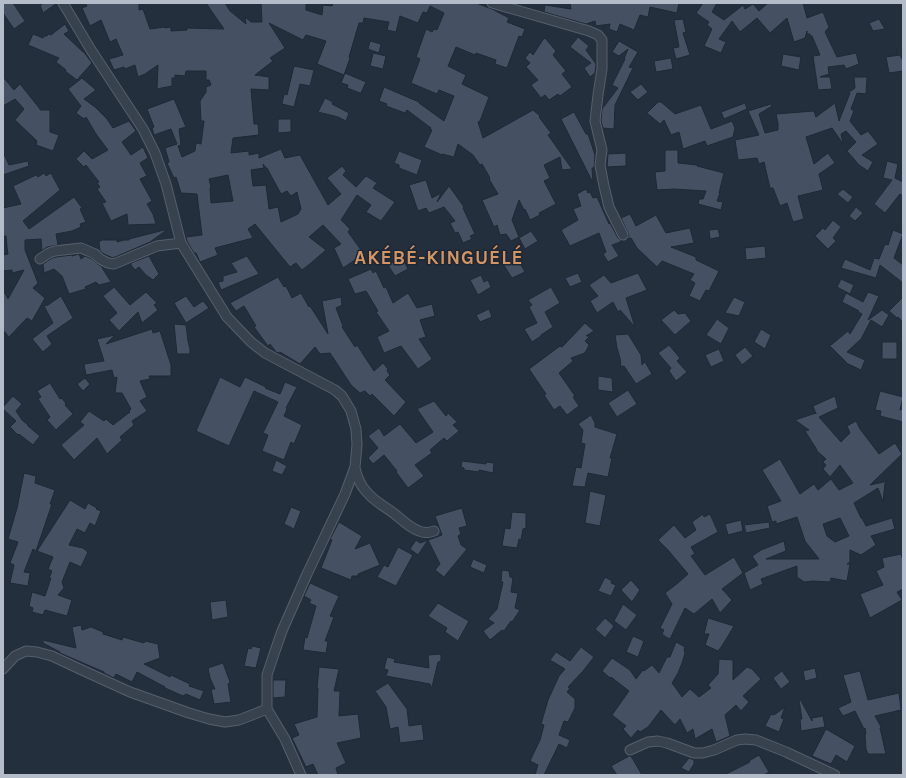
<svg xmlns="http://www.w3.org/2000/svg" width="906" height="778" font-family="Karla,sans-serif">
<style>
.building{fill:#455162;stroke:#1f2835;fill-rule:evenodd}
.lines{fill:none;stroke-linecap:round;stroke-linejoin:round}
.minor-casing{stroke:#565f6c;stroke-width:11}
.minor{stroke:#38414e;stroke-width:9}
.labels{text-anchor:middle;stroke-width:3;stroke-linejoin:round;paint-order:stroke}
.district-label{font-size:19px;font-weight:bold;letter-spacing:1px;fill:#d59563;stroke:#1d2633}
</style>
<rect width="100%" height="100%" fill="#242f3e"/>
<path class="building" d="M3,3h10l12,18 -11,8 -11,-16z
M44,3h13l-14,10 -3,-8z
M85,3h54v7l4,-1 7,20 15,-2v1l6,-1v4l16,-1v-2l37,1 -18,-26h19l5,8 16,13 -1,-7 6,5h11l-1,-19h45v7l16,5 1,-10 9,1 1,-3h143l16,6 17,9 -2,4 18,7 -3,8 -3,-1 -12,32 -12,-4 1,-4 -20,-7 -1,2 -19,-8 -8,19 18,9 -4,9 27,13 -9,24 -2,1 5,16 50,-28 7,6 -1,1 12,16 -3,2 24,34 -10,1 -2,-13 -16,8 6,13 -6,3 12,23 -17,9 1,2 -10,5 -5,-11 -1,1 -5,-10 -7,20 7,17 -8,4 -5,-7 -6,1 -3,-10 -3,2 -12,-27 16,-6 -9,-15 1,-1 -8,-14 -2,1 -7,-10 -15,-11 -4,13 -12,-3v1l-18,-8 8,-17 -2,-1 1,-1 -24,-18 -2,3 -19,-7 1,-2 -8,-3 5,-14 35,15v1l25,18 10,-25 -15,-6 -2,4 -26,-11 9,-24 -4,-2 10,-28 6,3 2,-3 3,1 7,-17 -14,-7 -3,7 -4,-1 -5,11 -18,-7 -4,16 -9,-2 2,-8 -25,-4 -1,5h-4l-10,34 1,1 -6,17 -27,-11 9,-23 -20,-6 -3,5 -34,-17 16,25 -15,10 3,3 -18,14 14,2v13l-18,-1 3,35h4l1,11 -26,3 -2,15 18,-2v4l10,-2v5l22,-9 4,9 15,-3 28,50 13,-11 -14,-16 15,-12 4,5 -3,4 13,12 10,-11 5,3 6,4 -4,5 22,14 -14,19 -15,-9 5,-7 -14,-10 -16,25 9,9 -2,3 16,22 -21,14 -9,-20 7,-4 -18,-19 -14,12 17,13 -15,13 -9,7 -6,-7 -6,4 -35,-43 -7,5 5,9 -38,10 3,7 -18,7 -4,-9h-2l-7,-12 -1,-4 16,-2 -5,-41 -16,-1 -5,-16 -2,1 -7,-15 2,-1 -4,-14 12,-4 -6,-15 -17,6 -2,-7 2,-1 -7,-18 27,-10 12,28 -7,2 2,16 -3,1 4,11 13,-6 1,-8 5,1 3,-23h-3l-1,-20 6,-9v-5l5,-2 -2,-5h-3v-9h-20l-1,5 -10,-1v3h-3v8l-15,3 1,-24 -13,9 -7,3 -3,-12 -10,4 -1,-2 -10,3 -5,-11 14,-4 -7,-16 -6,3 -9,-22 -11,6 -8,-18 5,-2zM263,164l3,4h1l14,26 6,-3 4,5 6,-4 4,17 -3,5 -17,8 -3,-15 -9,2 -3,-24 -13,1 -2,-16 13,-2zM228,175l5,26 -22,2 -1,-15 1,-1 -2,-8z
M570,3h109l-2,10 -27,-6 -2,10 -8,-2 -6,15 -14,-6 -3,8 -8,-3 1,-5 -14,2 -1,-5 -9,3 -42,-12 1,-7 26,4z
M703,3h14l-5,9 12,8 19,-15 2,4 8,-5 6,7 9,-8h35l4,15 16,-6 6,15 -4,5 12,25 19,-4 3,11 -13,5 -2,-4 -16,2 1,7 -9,3h10l2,12 -14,1 -5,-34 7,-1 -8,-19h-2v-2h-3v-3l-2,7 -11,4 -7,-24 -17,15 -13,-15 -17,14 -8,-11 -13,18 7,3 -5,11 -17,-7 8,-17 -5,-4 2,-3 -13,-9z
M683,19l3,13 -3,1 7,22 -14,4 -3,-11 6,-1 -5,-27z
M879,19l6,10 -12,2 -4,-8z
M65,24l4,7 -5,3 19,18v-1l9,12 -15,17 -12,-9 1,-1 -10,-8 3,-4 -31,-13 5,-11 10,4 1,-2h3l1,-2 3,1z
M578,37l11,9 -3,4 10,14 -1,9 -5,4 -6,-9 7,-5 -21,-16z
M545,38l11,13 -3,4 13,16 -4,3 10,13 -12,9 -2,-2 -9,6 -4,-5 -4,3 -10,-13 7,-5 -12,-13 4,-4 -5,-5 5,-6 3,3 9,-14z
M370,41l11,3 -2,9 -11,-4z
M619,41l19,11 -9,15 4,1 -18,37 -1,24 -11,-1 -2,-7 1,-12 16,-21 -6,-3 13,-26h-1l4,-10 -9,7 -7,-4z
M373,53l13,3 -3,13 -13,-3z
M783,54l18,3 -2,13 -18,-4z
M900,55l3,6v10l-14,2 -3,-16z
M671,58l2,11 -17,3 -2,-11z
M294,66l20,4 -4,16 -10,-2 -6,23 -12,-3 2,-10 3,1z
M345,73l21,9 -5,11h-1l-13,-5 1,-3 -7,-2z
M3,77l11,13 6,-6 20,25v1h10v22l9,3 -6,16 -17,-6 1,-4 -22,-21 9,-11 -9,-10 -12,7z
M854,77h13l-1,17 -9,-1 -6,16 3,2 -4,10 11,14 7,-4 10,13 -16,11 11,7 -5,9 -9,-6 -12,-14 9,-9 -10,-11 -5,3 2,10 -11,-16 -26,9 8,27 14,-11 7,10 -16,11 4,16 -25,6 6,23 -11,3 -6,-19 -7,3 -7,-18h-3l-6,-26 -5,2 -2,-6 -19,2 -3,-20 24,-5 -11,-24 23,-7 1,2 -13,8 6,19 13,-3v-7l-2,-9 38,-3 2,6 19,-14 4,18 11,-28h-2l7,-5z
M82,78l14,12 -12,9 11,8 12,12 6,9 16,-7 7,10 -14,11 9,13 12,-8 5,11 -8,5 7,13 -7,3 12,22 -5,3 6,10 3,10 -28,1 -1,-11 -16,7 -9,-18 4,-1 -9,-13 3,-2 -3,-4 2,-1 -13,-17 -2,2 -8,-8 8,-8 8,8 16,-9 -12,-16 -10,-17 -2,2 -8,-6 5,-7 -13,-17z
M641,84l7,8 -10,8 -8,-8z
M325,98l8,4 -1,2 17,9 -3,8 -8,-4 -20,-5z
M658,102h3l14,12 26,-9 10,24 21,-8 3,7 -2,9 -26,9 -2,-5 -22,8 -4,-17 -8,3 -7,-15 -4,4 -13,-11z
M745,103l2,6 -23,10 -3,-7z
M574,112l12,22h2l7,21 -1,13h-2l1,15 -32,-64z
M278,119h13v13l-13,1z
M665,150h13v13l19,2v1l27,7 -5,20h1l-3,8 6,1 -2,8 -23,-6 1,-5h4l3,-8 -32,-2 -17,1 -2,-18 10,-1z
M399,151l23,9 -5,15 -18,-7v-3l-5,-2z
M3,152l6,13 19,-4 1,5 -26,9z
M626,153v13l-19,1 1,-13z
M887,161l11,3 -3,14 8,4v14l-3,-2 -15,19 -11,-9 18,-24 -9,-2z
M44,173l2,3 5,-3 9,17 -37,31 6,8 45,-32 8,11 -2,1 6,13 -6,2 1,3 -9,4 -16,3 2,11 -11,2 -5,4 -1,-12 -16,1v10l13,33 -5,5 12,10 -13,23 -5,-3 -18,19 -6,-7v-40l5,9 16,-29 -12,3v-3l-9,1v-16l5,-1 -1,-7 -1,-11h-3v-28l18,-4 -8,-18 23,-11 2,2z
M426,180l6,18 9,-5 -4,9 12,-16 15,21 -1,1 12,26 -5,2 2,3 -9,4 -5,-11 -3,1 -5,-10 5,-2 -11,-14 -15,6 -3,-5 -8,3 -9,-26z
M586,189l2,4 2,-1 3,6 4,-1 12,27 1,-1 8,15 2,2 3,1 -11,4 7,11 -11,6 -5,-8 3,-2 -7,-19 -29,13 -9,-16 17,-10 -5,-11 8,-3 -4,-12z
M843,189l10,8 -5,6 -11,-9z
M856,207l7,6 -8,8 -6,-5z
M630,214l6,12 20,-11 10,18 24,-5 4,15 -23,4 25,10v3l23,11 -10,20 -3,-1 -6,11 -11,-5 6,-13 -5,-3 4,-6 -32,-13 -5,6 -20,-19 -6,-10 -4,1 2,-3 -1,-3 -7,-15z
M833,220l8,7 -8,11 3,3 -8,8 -13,-13 8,-8 2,2z
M168,229l-18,13 -37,16 -9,-4 -4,-3 -1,-9 3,-2h15v2l7,-2h5v-1z
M718,229l2,8 -10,2 -1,-9z
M893,230l10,4 -9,24 9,7v18l-23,-18 -4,13 -35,-10 4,-9 25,11 4,-12 5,1 6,-15 3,1z
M531,231l7,10 -13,8 -6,-11z
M765,246l1,12 -20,2 -1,-12z
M79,254l2,5 4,-3 7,3 4,4 5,3 10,16 -12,3 -3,-3 -11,5 1,2 -17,5 -7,-18 -8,-7 -10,4 -1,-9 9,-6 4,-1 16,-2v1z
M149,256l10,18 -6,6 -7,-5 -7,-8 -4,3 -4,-5v-2z
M247,256l12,18 -38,16 -3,-8 5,-1v-5l14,-4 -6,-9z
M402,257l6,12 -13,7 -7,-11z
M517,257l8,15 -13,6 -9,-14z
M371,269l2,4 3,-2 8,17 2,-1 7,16 15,-10 9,15 15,-4 3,12 -15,4 6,17 -7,2 13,20 -14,10 -17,-23 -17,7 -7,-16 12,-6 -13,-19 2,-1 -12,-20 -11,3 -7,-15z
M578,273l4,9 -12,5 -5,-9z
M638,273l9,17 -21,8 9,29 -15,-17 -2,2 -5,-10 -16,11 -7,-12 8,-5 -9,-11 15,-10 7,8z
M481,275l3,7 4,-2 3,7 -13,8 -8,-15z
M278,277l6,10 2,-1 6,12 9,-5 8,14 1,-1 18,28 -6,-33 19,-4 1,8 -6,3 7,18 -1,1 13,20 2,-2 17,26 9,-8 5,6 -1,2 3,4 -5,5 21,22 -12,14 -22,-22 -2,2 -5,-5 -5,2 -9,-8 -21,-32 -10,1 -5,-7 -15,17 -20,-12 -2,1 -2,-1 -6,-8 -2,2 -14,-19 2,-1 -12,-20 -8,5 -6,-8z
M841,279l13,6 -4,9 -13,-7z
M114,287l16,18 16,-13 11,11 -3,2 4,5 -16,13 -4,-11 -19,19 -10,-11 8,-7 -14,-17z
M551,287l9,16 -15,9 8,15 -12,8v1l-9,6 -8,-13 13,-6 -8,-16 3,-2 -4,-5z
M868,292l11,4 -11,24 14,-10 7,5 -7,12 -11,-7 -10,19 -14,13 18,8 -4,10 -15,-7v-1l-17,-17v-1l2,1 17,-14 2,3 12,-20 -4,-2 1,-1 -17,-9 4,-9 17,9z
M61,296l12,22 -26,18 5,8 -9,8 -11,-13 21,-16 -9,-17 4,-1z
M186,296l8,11 9,-6 6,7 -6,4 -17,11 -12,-20z
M734,297l11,5 -6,14 -14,-3z
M903,297v25l-5,-5 -1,1 -8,-7z
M489,309l3,8 -12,5 -4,-7z
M674,310l4,4 7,-1 6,8 -16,14 -14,-15z
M717,319l12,9 -8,16 -15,-9z
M585,323l9,8 -8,5h4l-5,5 4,4 -4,8 -14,5 2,3 -14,12 16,23 -2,1 6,9 -12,9 -7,-9 -6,4 -10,-15 2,-1 -17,-25 31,-23 2,1z
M174,324l12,1 2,16 2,8v5h-13z
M152,329l1,4 7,-2 11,34v11h-22l1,3 -10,2 7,16 -7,4 7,10 -15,10 2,4 -14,12 2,3 -15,14 -10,-16 -23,22 -13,-15 23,-20 -4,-3 9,-11 15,10 2,-2 7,6 17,-13 -1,-1 2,-2 -9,-16h-7l2,-16 -3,1 -2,-8 -26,5 -2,-11 20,-3 -7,-22 18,-4 -9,9z
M761,329l10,6 -6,14 -11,-7z
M628,334l13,21 1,10 3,-3 7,12 -16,10 -12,-18 -3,1 -1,-9 -3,-10 -2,-13z
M882,342h15v17h-15z
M669,345l11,13 -3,3 10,11 -11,9 -7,-10 2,-3 -13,-15z
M745,347l8,9 -11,9 -7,-10z
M719,349l5,12 -13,6 -6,-12z
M598,376l14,2 1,14 -15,-2z
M220,377l20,10 5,-10 21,10 -1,1 15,6 5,-12 12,5 -11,21 1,1 -3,7 18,9 -8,19 -3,-2 -7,18 -22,-9 6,-16 -5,-2 15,-31 -24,-11 -25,55 -33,-15z
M85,378l5,6 -7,7 -6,-7z
M50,383l10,16 2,-1 4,6 -1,1 8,9 -17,16 -9,-10 3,-3 -12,-18 3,-2 -4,-6z
M628,390l9,14 -20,13 -9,-14z
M880,391l23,6 -3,13 3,-1v13l-23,-6 1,-5 -6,-1z
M13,396l9,8 -6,7 6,9 6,5v1l12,10 -7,9 -14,-11 -1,1 -8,-8 6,-6 -13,-12v-2z
M835,396l3,12 -19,9 22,25 9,-9 -3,-7 9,-5 4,8 19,25 16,-11 7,11 -32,31 18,-4v1l-3,1 -2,19 -5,-14 -24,15 7,15h1l4,8 26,-8 3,11 -24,7 5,9 -15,10 -11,-5v12l-3,2h3l-3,17 -16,-3 -1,4 -17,-1 -9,1 -7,-5v-11l-36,13 2,5 -13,6 -6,-17 14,-8 -6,-9 9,-6 23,-9 2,10 -20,8h53l-14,-18 -8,-24 -21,7v-3l-4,1 -5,-16 14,-5 -19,-31 18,-11 20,35 14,-10 4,6 13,-11 8,11 14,-7 -13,-18 -10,12 -7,-8 3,-4 -3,-3 3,-3 -10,-9h1l-12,-19 4,-1 -14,-10 21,-7v1l-3,-8zM840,518l9,18 -14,6 -8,-6 -4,-12z
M434,401l12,15 2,-3 9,9 -4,3 6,6 -12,10 -3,-3 -14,12 2,3 -17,12 9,11 -16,12 -12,-16 1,-1 -13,-16 -11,9 -5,-6 10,-10 -10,-12 11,-8 5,8 16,-12 16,19 17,-11 -16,-23z
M591,415l4,8v4l22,7 -7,24h2l-4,19 -20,-4 -3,14 -13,-1 4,-19 5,1 4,-24 -4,-1 2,-13 -5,-6z
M276,460l11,6 -5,9 -10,-4z
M462,461l24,3v-2l8,1 -1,10 -14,-3v2l-15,-2v-2l-3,-1z
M24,473l12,3 -1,7 20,7 -5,14h2l-16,47 -3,-2 -9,23 6,1 -2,13 -18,-3 4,-18 -4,-2 8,-21 -10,-3 9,-31z
M590,491l16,4 -6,31 -15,-3z
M70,500l15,9 3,-6 9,5 -1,1 5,2 -6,15 -5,-3 -5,10 -8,-4 -8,16 14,3 5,4 -7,15 -11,-5 -8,20 2,6 -6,7 14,5 -5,16 -22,-6 -2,5 -11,-3 1,-4 -4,-2 3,-14 13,4 6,-18h-2l3,-7 -4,-2 5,-12 -16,-6z
M291,507l10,4 -7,18 -10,-5z
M462,508l5,18 -8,2 2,6 -3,2 3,9 6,4 -23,28 -9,-7 5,-6 -12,-24 -10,15 -8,-6 6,-9 4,3 22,-8 -7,-19z
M512,512l14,1v15l-3,1 -2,11 -2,-1 -2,9 -15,-2 3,-18 5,1z
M703,514l1,3 6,-3 8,18 -27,15 4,7 -4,2 14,19 29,-18 9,16 -21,16 10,11 -12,13 -8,-14 -18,15 -9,-6 -15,31 -4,-2 -4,-3 2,-4 -4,-2 12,-24 -7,-11 13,-10 10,-9 -20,-24 -10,-10 16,-15 11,13 11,-8 -4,-8z
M741,520l2,11 -15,4 -3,-11z
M339,522l23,14 -7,13 15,-6 10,22 -22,9v2h-6l-1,4 -30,-12 11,-28 -2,-1z
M769,522l1,6 -24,5 -2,-8z
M398,547l15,8 -17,31 -19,-9 7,-12 4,2z
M901,554l2,6v29l-6,3 5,8 -32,18 -10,-24 23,-9 -7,-14 8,-4 -2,-9z
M473,559l14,6 -3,8 -14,-6z
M502,570l7,1 1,6 3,1 -2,14 7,1 -3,15 5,2 -8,12 -1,-1 -7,10 -2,-1 -12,10 -7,-9 11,-8 -6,-4 9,-10 6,-27h-2z
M605,577l7,4 -1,2 5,2 -5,11 -13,-5z
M631,580l9,10 -8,12 -11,-12z
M310,583l29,13 -9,20 4,1 -9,24h3l-2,12 -23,-3 2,-13 2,1 9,-32 -7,-3 2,-3 -7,-4z
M226,600l2,17 -16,3 -2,-18z
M438,603l17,10 14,8 -11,20 -13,-9 2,-4 -19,-12z
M623,604l14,11 -11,15 -12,-9z
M605,618l9,8 -9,12 -10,-9z
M708,618l26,8 -12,20 -4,5 -13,-6 4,-11h-5z
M81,625l1,5 9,-3 12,5v2l19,6 1,-3 21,6 1,-2 13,3 2,14 -16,6 26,13 1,-2 19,9 -1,2 15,5 -4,9 -14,-6 -3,2 -18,-8v-1l-28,-15 -5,10 -16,-8 -2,4 -10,-5v-1l-44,-19v-1l-17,-9v-3l33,8 -4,-21z
M633,636l11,5 -6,16 -12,-5z
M676,642l9,5 -1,3 1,3 -3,10 -4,10 -6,10 10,14 8,-8 9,8 12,-9 -3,-3 10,-11 1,-15 14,1v20l14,-13 5,2 9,10 -18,17 6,6 -8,9 -5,-6 -11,10 5,21 -14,6 -4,-13 -17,10 -2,-10 -6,4 -7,-14 -5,6 -14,-15 -13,17 -8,5 -2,-2 -7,8 -8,-9 3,-3 -14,-11 17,-24 -18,-14 -1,1 -8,-7 10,-13 18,12 6,9 7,-9 1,1 8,-6 7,8 8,-16h3z
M252,646l9,2 -5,20 -12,-2 4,-18 3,1z
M581,647l13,10 -11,14 -15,16 2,1 -3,4 8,7v9l-7,14 -4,-1 -5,14 11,5 -3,8 -8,-4 -15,31h-9l3,-10 -8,-4 10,-21 4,-15 -3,-1 7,-24 11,-24 6,-7 -15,-9 6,-8 14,9z
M441,654v7l-3,1 -6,25h-1l-1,-3 -44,-8 2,-6 -4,-1 3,-12 8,2 -1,3 35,6 -1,-13z
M223,663l7,19 -2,2 3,18 -17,2 -3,-15h4l-5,-11 -2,-10z
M319,667l20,2 -5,22h6l-1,25 19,-2 3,24 -24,5 9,20 -10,5 2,7h-20l-5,-11 -7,3 -14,-29 7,-3 -5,-11 23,-7 1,-29h-1z
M815,668l2,10 -12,3 -2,-10z
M782,671l8,11 -9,7 -8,-11z
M860,671l8,29 31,-7 2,17 -26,6 6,11 -1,1 6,26h-18l-2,-5 -1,-15h1l-1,-6 -1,1 -9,-18 -12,5 -5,-8 13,-6 -8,-27z
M273,680h13l-1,17 -12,1z
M388,683l19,26 2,17 13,-2 2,16 -24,3 -2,-16 -8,2 -4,-22 -11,-16z
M800,699l12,22v-3l11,-2 2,11 -24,4 -1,-12h2l-3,-19z
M785,707l-4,11 3,1 -5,13 -14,-6 6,-12 3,1z
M826,729l29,17 -8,16 -11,-7 -5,9 -19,-8z
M759,755l10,17 -5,3h-40l26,-13 -1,-1z
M629,756h2l11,19h-25l-6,-9z
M689,758l5,2v4l-5,8 -8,-4z"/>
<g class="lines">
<g class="minor-casing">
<path id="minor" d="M63,3l28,47 52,79 12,24 11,31 15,59 46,74 24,25 14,11 70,37 7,6 9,15 5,18 1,16 -2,22 -10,27 -38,80 -25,57 -8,23 -7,21v34l18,30 16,36
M492,3l97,28 9,4 4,5v29l-4,26 -3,26 7,29 -2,15 4,21 5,21 14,28
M40,259l9,-6 6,-2 26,-3 14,6 5,5 8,4 6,1 43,-18 24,-3
M355,468c2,9 4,15 10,22 9,12 20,16 31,25 7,6 14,13 23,16 5,2 10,2 15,0
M3,669l12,-13 11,-5 11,1 15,4 32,15 46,21 59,21 20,6 16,3 14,-2 28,-11
M630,750l18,-8 10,-1 9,2 27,10h9l11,-3 23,-10 8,-1 11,1 30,12 49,23"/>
</g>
<use href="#minor" class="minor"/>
</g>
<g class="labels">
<g class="district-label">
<text x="439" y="264">AKÉBÉ-KINGUÉLÉ</text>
</g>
</g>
<rect width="906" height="778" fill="none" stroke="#b4bcc9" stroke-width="8"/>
</svg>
